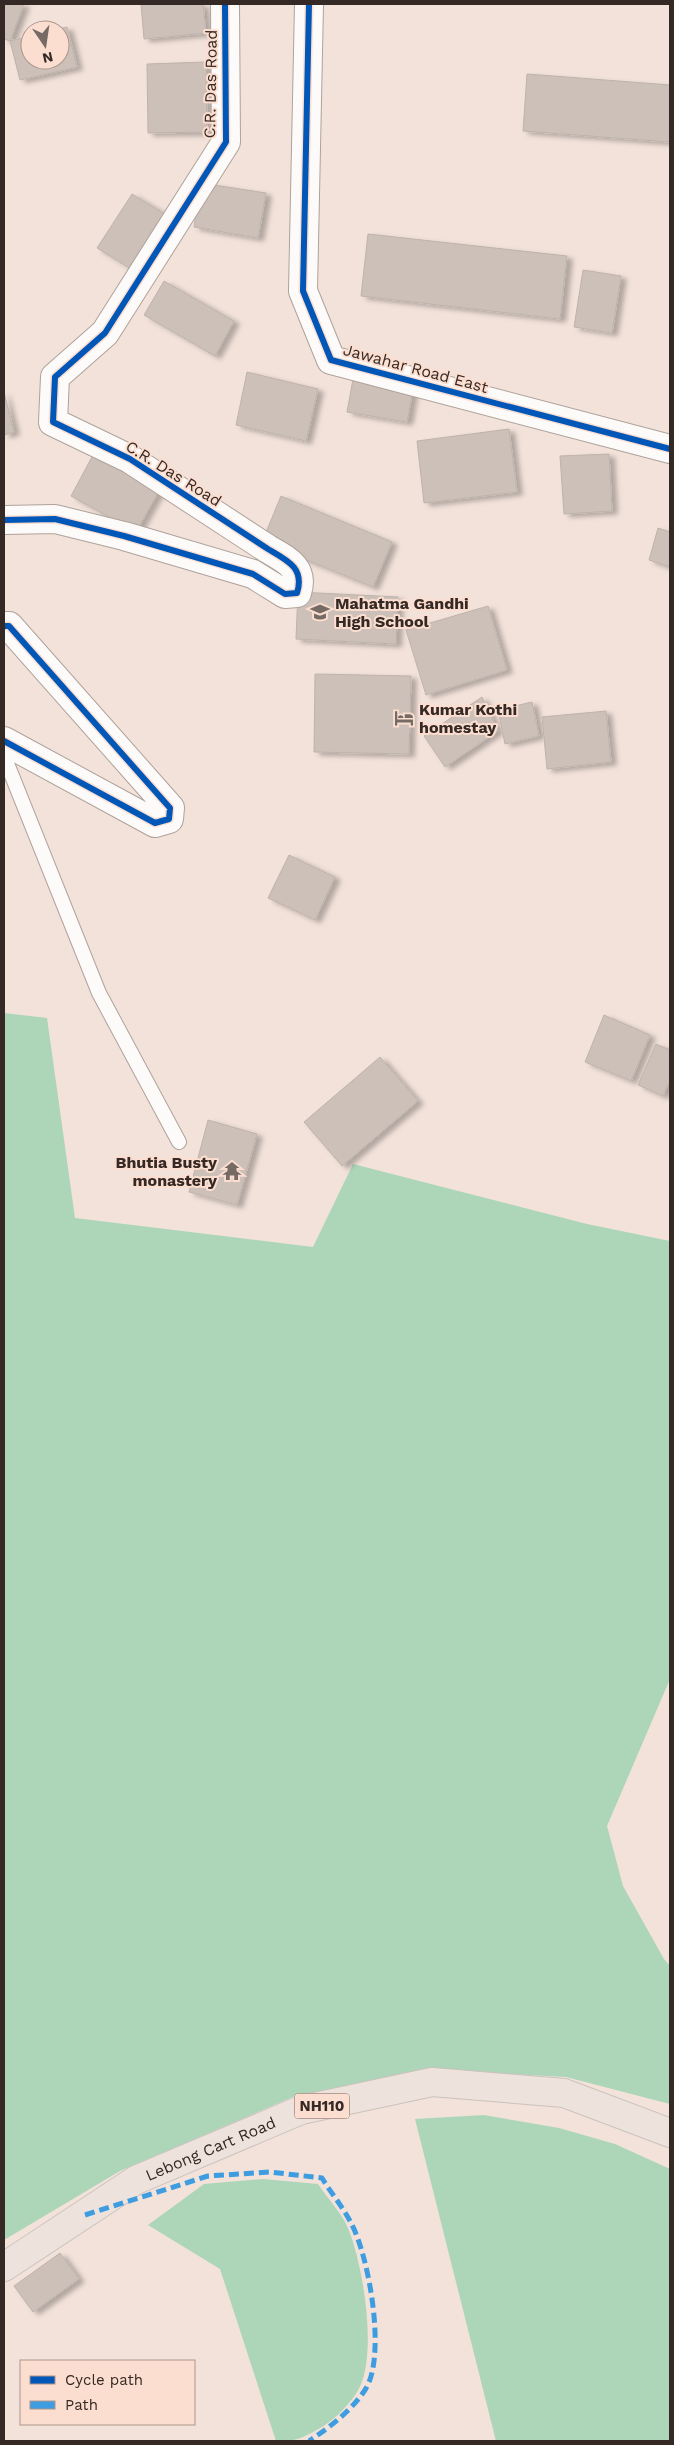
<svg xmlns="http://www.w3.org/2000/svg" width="674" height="2445" font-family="'Work Sans',sans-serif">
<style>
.green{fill:#add5b8}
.building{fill:#ccc0b8;stroke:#beb3ab;filter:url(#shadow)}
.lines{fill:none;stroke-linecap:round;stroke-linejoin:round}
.lane-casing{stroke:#aea29b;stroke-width:16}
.street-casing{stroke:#aea29b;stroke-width:30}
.highway-casing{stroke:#cac2be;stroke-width:30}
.lane{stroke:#fdfbf9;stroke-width:14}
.street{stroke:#fdfbf9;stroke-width:28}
.highway{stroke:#ede3dc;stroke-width:28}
.quiet{stroke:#3e9ce0;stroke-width:5;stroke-dasharray:10 5;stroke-linecap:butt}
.cycleway-casing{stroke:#fcded0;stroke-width:9}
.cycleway{stroke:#0057b8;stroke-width:6}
.labels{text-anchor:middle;stroke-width:4;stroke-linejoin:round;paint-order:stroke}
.shield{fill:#fcded0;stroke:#705f58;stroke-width:1}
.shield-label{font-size:15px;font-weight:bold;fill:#342924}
.street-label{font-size:16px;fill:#342924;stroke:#fcded0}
.poi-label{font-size:16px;font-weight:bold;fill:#342924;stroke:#fcded0;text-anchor:start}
</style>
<defs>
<filter id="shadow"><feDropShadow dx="5.5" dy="3" stdDeviation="2.5" flood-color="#0004"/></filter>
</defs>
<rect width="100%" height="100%" fill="#f2e2da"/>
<path class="green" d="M4,1013l43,5 28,200 238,29 40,-83 234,60 83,17v438l-63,147 16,60 41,73 6,7v138l-104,-27 -133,-7 -138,26 -175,75 -116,69z
M484,2115l75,13 56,16 55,25v272h-174l-81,-322z
M263,2179l55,5c9,14 23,28 30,44 15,36 31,130 9,164 -9,14 -21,26 -35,35 -20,11 -23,14 -46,14l-56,-172 -72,-44 56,-41z"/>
<path class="building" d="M4,4h20l-14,37 -6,-2z
M141,4h62l3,29 -62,6z
M67,27l10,40 -57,13 -10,-39 20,-5v24h30v-30h-6z
M206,62l1,70 -59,1 -1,-69z
M527,74l143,11v57l-147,-11z
M201,183l65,10 -8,45 -64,-11z
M132,194l38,23 -34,55 -39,-24z
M368,234l199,22 -7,63 -199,-23z
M583,270l38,6 -9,57 -38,-6z
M164,281l70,40 -19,35 -71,-41z
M247,372l71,17 -12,52 -70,-16z
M353,379l60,10 -6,33 -60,-10z
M4,392l10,40 -10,3z
M509,429l8,63 -93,11 -7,-62z
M609,454l3,57 -48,3 -4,-58z
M93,455l66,36 -23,41 -65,-36z
M281,496l111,46 -19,45 -111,-45z
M658,528l12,4v35l-21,-7z
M298,592l100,5 -2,47 -100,-5z
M488,606l19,64 -81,25 -20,-65z
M315,674l96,2 -2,78 -95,-2z
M482,697l16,34 -53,36 -21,-31z
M532,702l7,34 -34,8 -7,-34z
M606,711l5,51 -64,7 -5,-52z
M289,855l46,22 -20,43 -47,-22z
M604,1015l46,20 -19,46 -46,-19z
M656,1044l14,6v30l-7,16 -25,-11z
M380,1057l38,44 -76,65 -38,-44z
M208,1120l49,14 -20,71 -48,-13z
M60,2253l19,26 -46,33 -19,-26z"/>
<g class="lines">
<g class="lane-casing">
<path id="lane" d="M4,756l95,237 80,149"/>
</g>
<g class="street-casing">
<path id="street" d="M309,4l-6,287 28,69 339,89
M4,520l51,-1 69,17 129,38 32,20 12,-1c8,-25 -10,-33 -29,-44l-138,-90 -77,-37 2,-45 50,-44 121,-191 -1,-138
M4,626h5l161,182 -1,11 -14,4 -151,-82"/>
</g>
<g class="highway-casing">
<g id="highway">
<path id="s1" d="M4,2267l132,-87 165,-70 131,-28 132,11 106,40"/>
</g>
</g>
<use href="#lane" class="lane"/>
<use href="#street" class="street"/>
<use href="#highway" class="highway"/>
<path class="quiet" d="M85,2215l123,-39 62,-4 52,6c9,15 21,29 29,45 18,33 36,134 14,167 -14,21 -35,37 -56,51"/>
<g class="cycleway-casing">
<path id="cycleway" d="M309,4l-6,287 28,69 339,89
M4,520l51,-1 69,17 129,38 32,20 12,-1c8,-25 -10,-33 -29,-44l-138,-90 -77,-37 2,-45 50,-44 121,-191 -1,-138
M4,626h5l161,182 -1,11 -14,4 -151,-82"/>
</g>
<use href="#cycleway" class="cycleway"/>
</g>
<defs>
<g id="school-bare" transform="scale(1.5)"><path d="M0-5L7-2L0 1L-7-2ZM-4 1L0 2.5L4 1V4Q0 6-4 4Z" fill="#766a64" stroke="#fcded0" stroke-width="2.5" paint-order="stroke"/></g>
<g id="hotel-bare" transform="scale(1.5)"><path d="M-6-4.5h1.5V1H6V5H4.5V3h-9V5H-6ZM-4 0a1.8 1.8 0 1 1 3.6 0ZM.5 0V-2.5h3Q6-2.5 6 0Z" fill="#766a64" stroke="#fcded0" stroke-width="2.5" paint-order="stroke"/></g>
<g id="temple-bare" transform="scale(1.5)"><path d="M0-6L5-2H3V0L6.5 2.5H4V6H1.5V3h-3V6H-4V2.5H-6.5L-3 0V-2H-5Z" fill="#766a64" stroke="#fcded0" stroke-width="2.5" paint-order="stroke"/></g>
</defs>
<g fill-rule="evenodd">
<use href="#school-bare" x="320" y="612"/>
<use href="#hotel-bare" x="404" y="718"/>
<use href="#temple-bare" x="232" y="1171"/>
</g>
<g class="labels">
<rect class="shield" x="294.5" y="2093.5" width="55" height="25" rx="4"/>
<g class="shield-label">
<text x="322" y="2111">NH110</text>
</g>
<g class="street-label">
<text transform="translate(210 84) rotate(-89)" y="6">C.R. Das Road</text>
<text transform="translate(416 368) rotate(15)" y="6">Jawahar Road East</text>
<text transform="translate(174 473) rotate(32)" y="6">C.R. Das Road</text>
<text dy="6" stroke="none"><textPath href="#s1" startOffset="239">Lebong Cart Road</textPath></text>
</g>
<g class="poi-label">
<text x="335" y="609">Mahatma Gandhi<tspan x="335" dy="18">High School</tspan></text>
<text x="419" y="715">Kumar Kothi<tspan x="419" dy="18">homestay</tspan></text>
<text x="217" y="1168" text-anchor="end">Bhutia Busty<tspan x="217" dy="18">monastery</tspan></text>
</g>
</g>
<rect width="674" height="2445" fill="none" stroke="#342924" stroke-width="10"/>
<rect x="20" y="2360" width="175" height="65" fill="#fcded0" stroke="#ac968b"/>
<rect x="30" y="2376" width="25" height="8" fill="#0057b8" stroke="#ac968b"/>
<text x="65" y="2385" font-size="15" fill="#342924">Cycle path</text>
<rect x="30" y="2401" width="25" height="8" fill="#3e9ce0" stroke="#ac968b"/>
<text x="65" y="2410" font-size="15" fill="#342924">Path</text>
<g transform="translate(45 45) rotate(167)"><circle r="24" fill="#fcded0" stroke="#ac968b"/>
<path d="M0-4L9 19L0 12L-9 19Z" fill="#766a64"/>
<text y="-8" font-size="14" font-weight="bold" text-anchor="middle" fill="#342924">N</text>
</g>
</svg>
